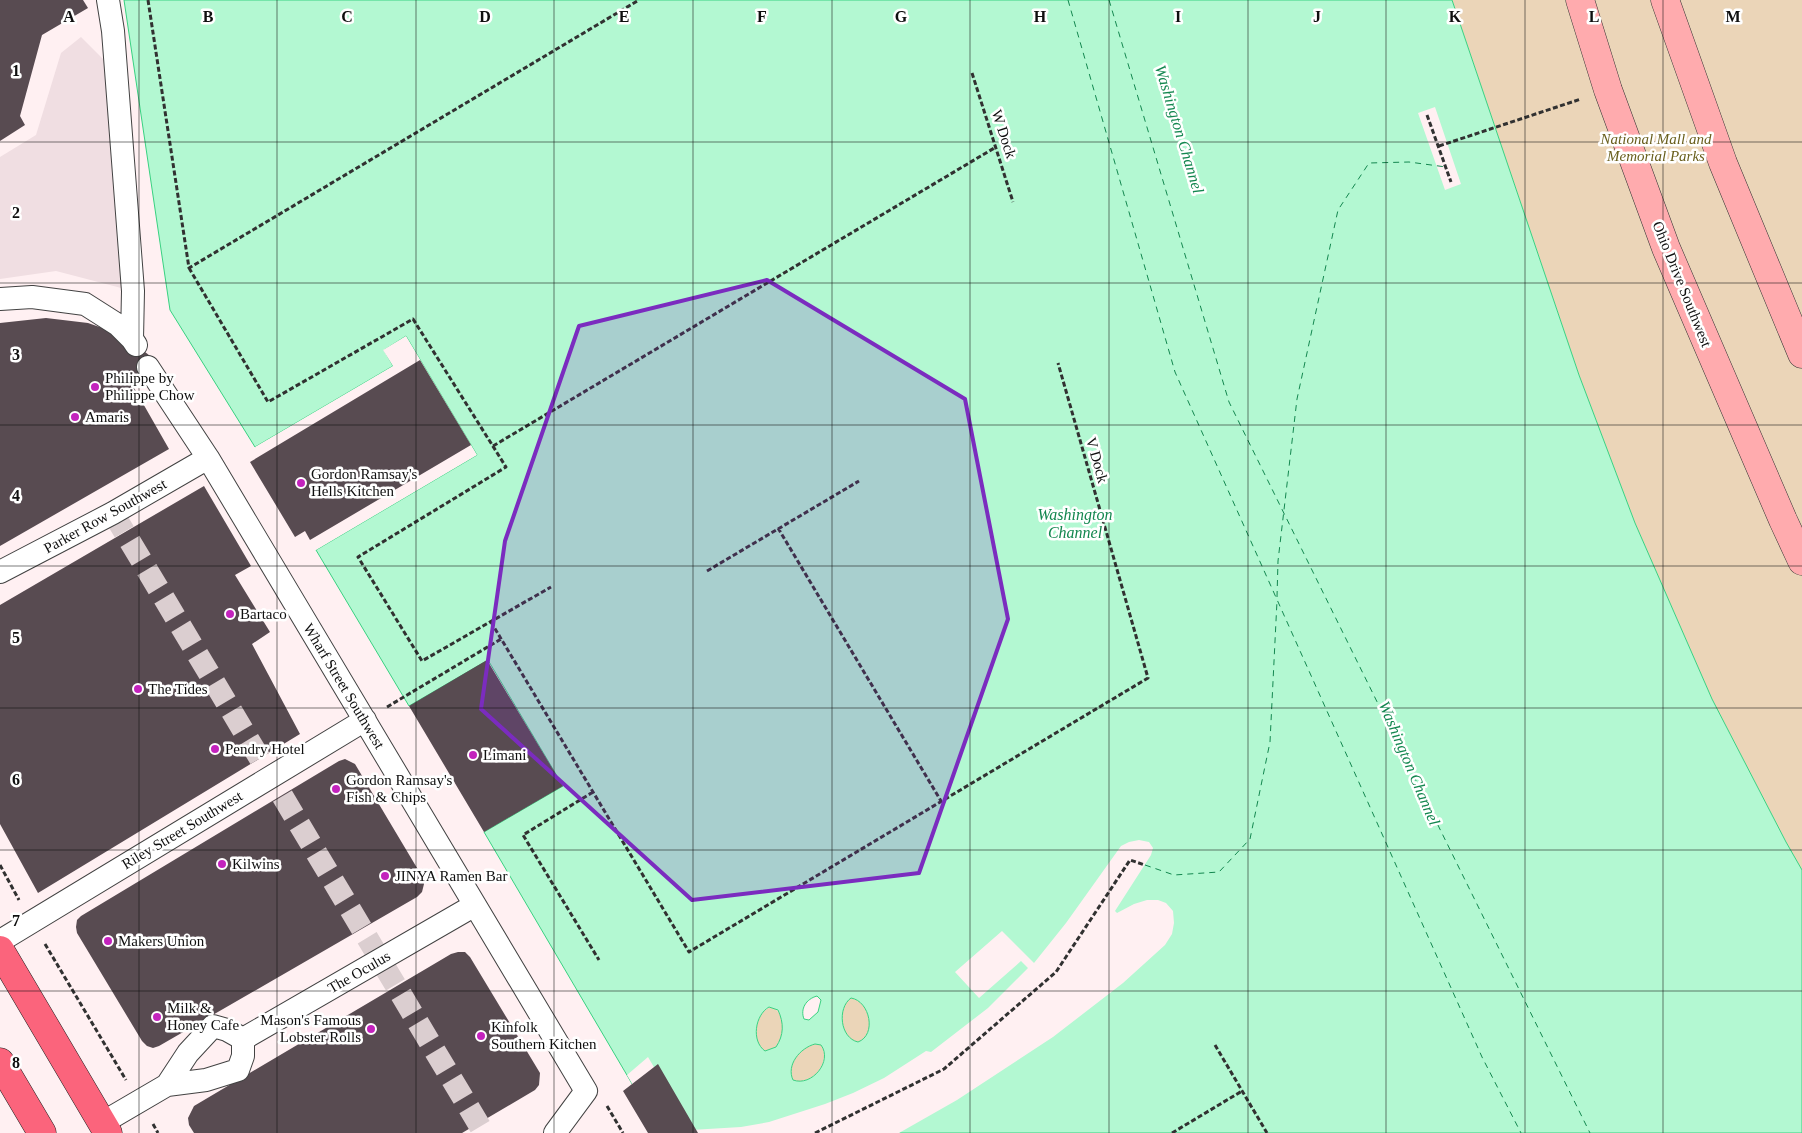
<svg xmlns="http://www.w3.org/2000/svg" width="1802" height="1133" font-family="'Times New Roman',serif">
<style>
.green{fill:#ebd5b8}
.plaza{fill:#f0dee2}
.water{fill:#b3f8d2;stroke:#39d181;fill-rule:evenodd}
.pier{fill:#fff0f2}
.lines{fill:none;stroke-linecap:round;stroke-linejoin:round}
.ferry{stroke:#13874f;stroke-width:1;stroke-dasharray:6 5;stroke-linecap:butt}
.building{fill:#584b51}
.street-tunnel{stroke:#dbced0;stroke-width:22;stroke-dasharray:22 11;stroke-linecap:butt}
.street-casing{stroke:#424242;stroke-width:24}
.secondary-casing{stroke:#313131;stroke-width:29}
.primary-casing{stroke:#202020;stroke-width:29}
.path{stroke:#313131;stroke-width:3;stroke-dasharray:5 2.5;stroke-linecap:butt}
.street{stroke:#fff;stroke-width:22}
.secondary{stroke:#ffabae;stroke-width:28}
.primary{stroke:#fb647c;stroke-width:28}
.marked{fill:#7b2cbf;fill-opacity:0.2;stroke:#7b2cbf;stroke-width:4;stroke-linejoin:round}
.grid{fill:none;stroke:#0f0f0f;stroke-width:1;stroke-opacity:0.55}
.poi-dot{fill:#c322bd;stroke:#fff;stroke-width:2}
.labels{text-anchor:middle;stroke-width:5;stroke-linejoin:round;paint-order:stroke}
.street-label{font-size:15px;fill:#0f0f0f;stroke:#fff}
.park-label{font-size:15px;font-style:italic;fill:#695f1d;stroke:#fff}
.poi-label{font-size:15px;fill:#0f0f0f;stroke:#fff;text-anchor:start}
.water-label{font-size:16px;font-style:italic;fill:#13874f;stroke:#fff}
.grid-label{font-size:16px;text-anchor:middle;font-weight:bold;fill:#0f0f0f;stroke:#fff;stroke-width:5;stroke-linejoin:round;paint-order:stroke}
</style>
<rect width="100%" height="100%" fill="#fff0f2"/>
<path class="green" d="M1452,0h350v870l-16,-28 -74,-143 -77,-176 -56,-148z
M851,998c19,3 26,37 7,44 -18,-4 -21,-34 -7,-44z
M772,1007c15,7 12,28 4,40l-11,4c-14,-9 -10,-41 7,-44z
M815,1044l6,1c11,16 -9,42 -28,35 -7,-15 7,-32 22,-36z"/>
<path class="plaza" d="M81,37l26,26 18,226 -69,-18 -56,8v-122l36,-22 25,-82z"/>
<path class="water" d="M124,0h1328l127,375 56,148 77,176 74,143 16,28v263h-1141l-177,-301 79,-46 -75,-126 -79,46 -93,-156 161,-95 -71,-119 -22,14 9,16 -138,81 -85,-137zM817,996l4,4 -3,12 -9,8 -5,-1c-4,-10 2,-20 13,-23zM851,998c19,3 26,37 7,44 -18,-4 -21,-34 -7,-44zM769,1007l9,3c6,13 6,25 -2,37l-11,4c-14,-10 -10,-36 4,-44zM815,1044l6,1c12,16 -9,42 -28,35 -7,-15 7,-32 22,-36z"/>
<path class="pier" d="M1435,107l26,77 -16,6 -27,-77z
M406,336l71,119 -161,95 -1,-2 159,-93 -69,-115 -18,10 8,15 -1,3 -137,81 -2,-2 138,-81 -10,-16z
M1139,840l10,2 4,6 -2,7 -36,56 2,2 17,-9 13,-4h11l8,3 7,8 1,12 -2,11 -7,11 -42,38 -70,54 -96,63 -58,33h-238l-34,-58 21,-18 43,73 50,-3 28,-5 56,-18 28,-11 31,-15 42,-27 5,1 57,-44 40,-40 -7,-7 -42,37 -24,-26 47,-41 32,32 32,-40 55,-77 8,-4z"/>
<g class="lines">
<path class="ferry" d="M1068,0l107,372 307,685 39,76
M1109,0l120,402 361,731
M1277,597l1,-36 19,-162 41,-189 31,-47 40,-1 37,5
M1145,865l29,10 45,-3 31,-33 20,-97 7,-141"/>
</g>
<path class="building" d="M0,0h83l5,8 -46,27 -22,81 5,9 -25,16z
M46,318l42,5 23,8 25,14 18,14 -21,27 36,63 -169,97v-223z
M420,360l51,85 -161,95 -5,-9 -10,6 -45,-75z
M204,486l47,80 -16,9 35,57 -18,12 48,90 -262,159 -38,-69v-219z
M487,660l76,126 -79,46 -75,-126z
M345,759l10,5 68,114 1,6 -2,8 -5,5 -258,149 -6,2 -6,-2 -5,-5 -65,-108 -1,-6 1,-7 4,-4 258,-155z
M458,952h7l5,5 70,116 -1,12 -4,5 -73,43h-268l-5,-8 -1,-7 6,-12 257,-152z
M658,1064l40,69h-50l-25,-42z"/>
<g class="lines">
<path class="street-tunnel" d="M113,513l371,620"/>
<g class="street-casing">
<path id="street" d="M108,0l5,31 20,260 -1,48
M0,299l32,-2 53,7 33,21 14,14 4,6
M148,367l60,91 378,633 -31,42
M0,572l113,-59 95,-55
M0,941l365,-221
M243,1039l232,-134
M102,1123l65,-38 39,-5 32,-10 5,-14v-17l-16,-9 -14,-4 -25,27 -21,32"/>
</g>
<g class="secondary-casing">
<path id="secondary" d="M1580,0l28,90 58,158 117,272 19,41
M1665,0l58,163 79,191"/>
</g>
<g class="primary-casing">
<path id="primary" d="M0,950l108,183
M0,1062l42,71"/>
</g>
<path class="path" d="M148,0l41,268 450,-268
M972,73l41,129
M1427,115l24,67
M1439,146l142,-47
M189,268l79,134 145,-83 93,148 -148,90 64,104 129,-74
M493,446l503,-299
M778,528l163,273
M707,571l152,-90
M491,622l198,330 459,-274 -90,-315
M387,707l114,-68
M593,792l-70,43 76,125
M0,865l19,35
M45,944l81,136
M1215,1045l52,88
M607,1106l16,27
M153,1124l5,9
M815,1133l129,-64 112,-97 74,-112 15,5
M1172,1133l70,-42"/>
<use href="#street" class="street"/>
<use href="#secondary" class="secondary"/>
<use href="#primary" class="primary"/>
</g>
<path class="marked" d="M767,280l198,119 43,220 -89,254 -227,27 -211,-191 24,-168 74,-215z"/>
<path class="grid" d="M139,0v1133M277,0v1133M416,0v1133M554,0v1133M693,0v1133M832,0v1133M970,0v1133M1109,0v1133M1248,0v1133M1386,0v1133M1525,0v1133M1663,0v1133M0,142h1802M0,283h1802M0,425h1802M0,566h1802M0,708h1802M0,850h1802M0,991h1802"/>
<g class="poi-dot">
<circle cx="95" cy="387" r="5"/>
<circle cx="75" cy="417" r="5"/>
<circle cx="301" cy="483" r="5"/>
<circle cx="230" cy="614" r="5"/>
<circle cx="138" cy="689" r="5"/>
<circle cx="215" cy="749" r="5"/>
<circle cx="473" cy="755" r="5"/>
<circle cx="336" cy="789" r="5"/>
<circle cx="222" cy="864" r="5"/>
<circle cx="385" cy="876" r="5"/>
<circle cx="108" cy="941" r="5"/>
<circle cx="157" cy="1017" r="5"/>
<circle cx="371" cy="1029" r="5"/>
<circle cx="481" cy="1036" r="5"/>
</g>
<g class="labels">
<g class="street-label">
<text transform="translate(1004 134) rotate(72)" y="5">W Dock</text>
<text transform="translate(1682 284) rotate(68)" y="5">Ohio Drive Southwest</text>
<text transform="translate(1097 460) rotate(74)" y="5">V Dock</text>
<text transform="translate(105 516) rotate(-29)" y="5">Parker Row Southwest</text>
<text transform="translate(344 686) rotate(59)" y="5">Wharf Street Southwest</text>
<text transform="translate(182 830) rotate(-31)" y="5">Riley Street Southwest</text>
<text transform="translate(359 972) rotate(-30)" y="5">The Oculus</text>
</g>
<g class="park-label">
<text x="1656" y="144">National Mall and<tspan x="1656" dy="17">Memorial Parks</tspan></text>
</g>
<g class="poi-label">
<text x="105" y="383">Philippe by<tspan x="105" dy="17">Philippe Chow</tspan></text>
<text x="85" y="422">Amaris</text>
<text x="311" y="479">Gordon Ramsay's<tspan x="311" dy="17">Hells Kitchen</tspan></text>
<text x="240" y="619">Bartaco</text>
<text x="148" y="694">The Tides</text>
<text x="225" y="754">Pendry Hotel</text>
<text x="483" y="760">Limani</text>
<text x="346" y="785">Gordon Ramsay's<tspan x="346" dy="17">Fish &amp; Chips</tspan></text>
<text x="232" y="869">Kilwins</text>
<text x="395" y="881">JINYA Ramen Bar</text>
<text x="118" y="946">Makers Union</text>
<text x="167" y="1013">Milk &amp;<tspan x="167" dy="17">Honey Cafe</tspan></text>
<text x="361" y="1025" text-anchor="end">Mason's Famous<tspan x="361" dy="17">Lobster Rolls</tspan></text>
<text x="491" y="1032">Kinfolk<tspan x="491" dy="17">Southern Kitchen</tspan></text>
</g>
<g class="water-label">
<text transform="translate(1180 129) rotate(73)" y="6">Washington Channel</text>
<text x="1075" y="520">Washington<tspan x="1075" dy="18">Channel</tspan></text>
<text transform="translate(1410 763) rotate(67)" y="6">Washington Channel</text>
</g>
</g>
<g class="grid-label">
<text x="69" y="22">A</text>
<text x="208" y="22">B</text>
<text x="347" y="22">C</text>
<text x="485" y="22">D</text>
<text x="624" y="22">E</text>
<text x="762" y="22">F</text>
<text x="901" y="22">G</text>
<text x="1040" y="22">H</text>
<text x="1178" y="22">I</text>
<text x="1317" y="22">J</text>
<text x="1455" y="22">K</text>
<text x="1594" y="22">L</text>
<text x="1733" y="22">M</text>
<text x="16" y="76">1</text>
<text x="16" y="218">2</text>
<text x="16" y="360">3</text>
<text x="16" y="501">4</text>
<text x="16" y="643">5</text>
<text x="16" y="785">6</text>
<text x="16" y="926">7</text>
<text x="16" y="1068">8</text>
</g>
</svg>
